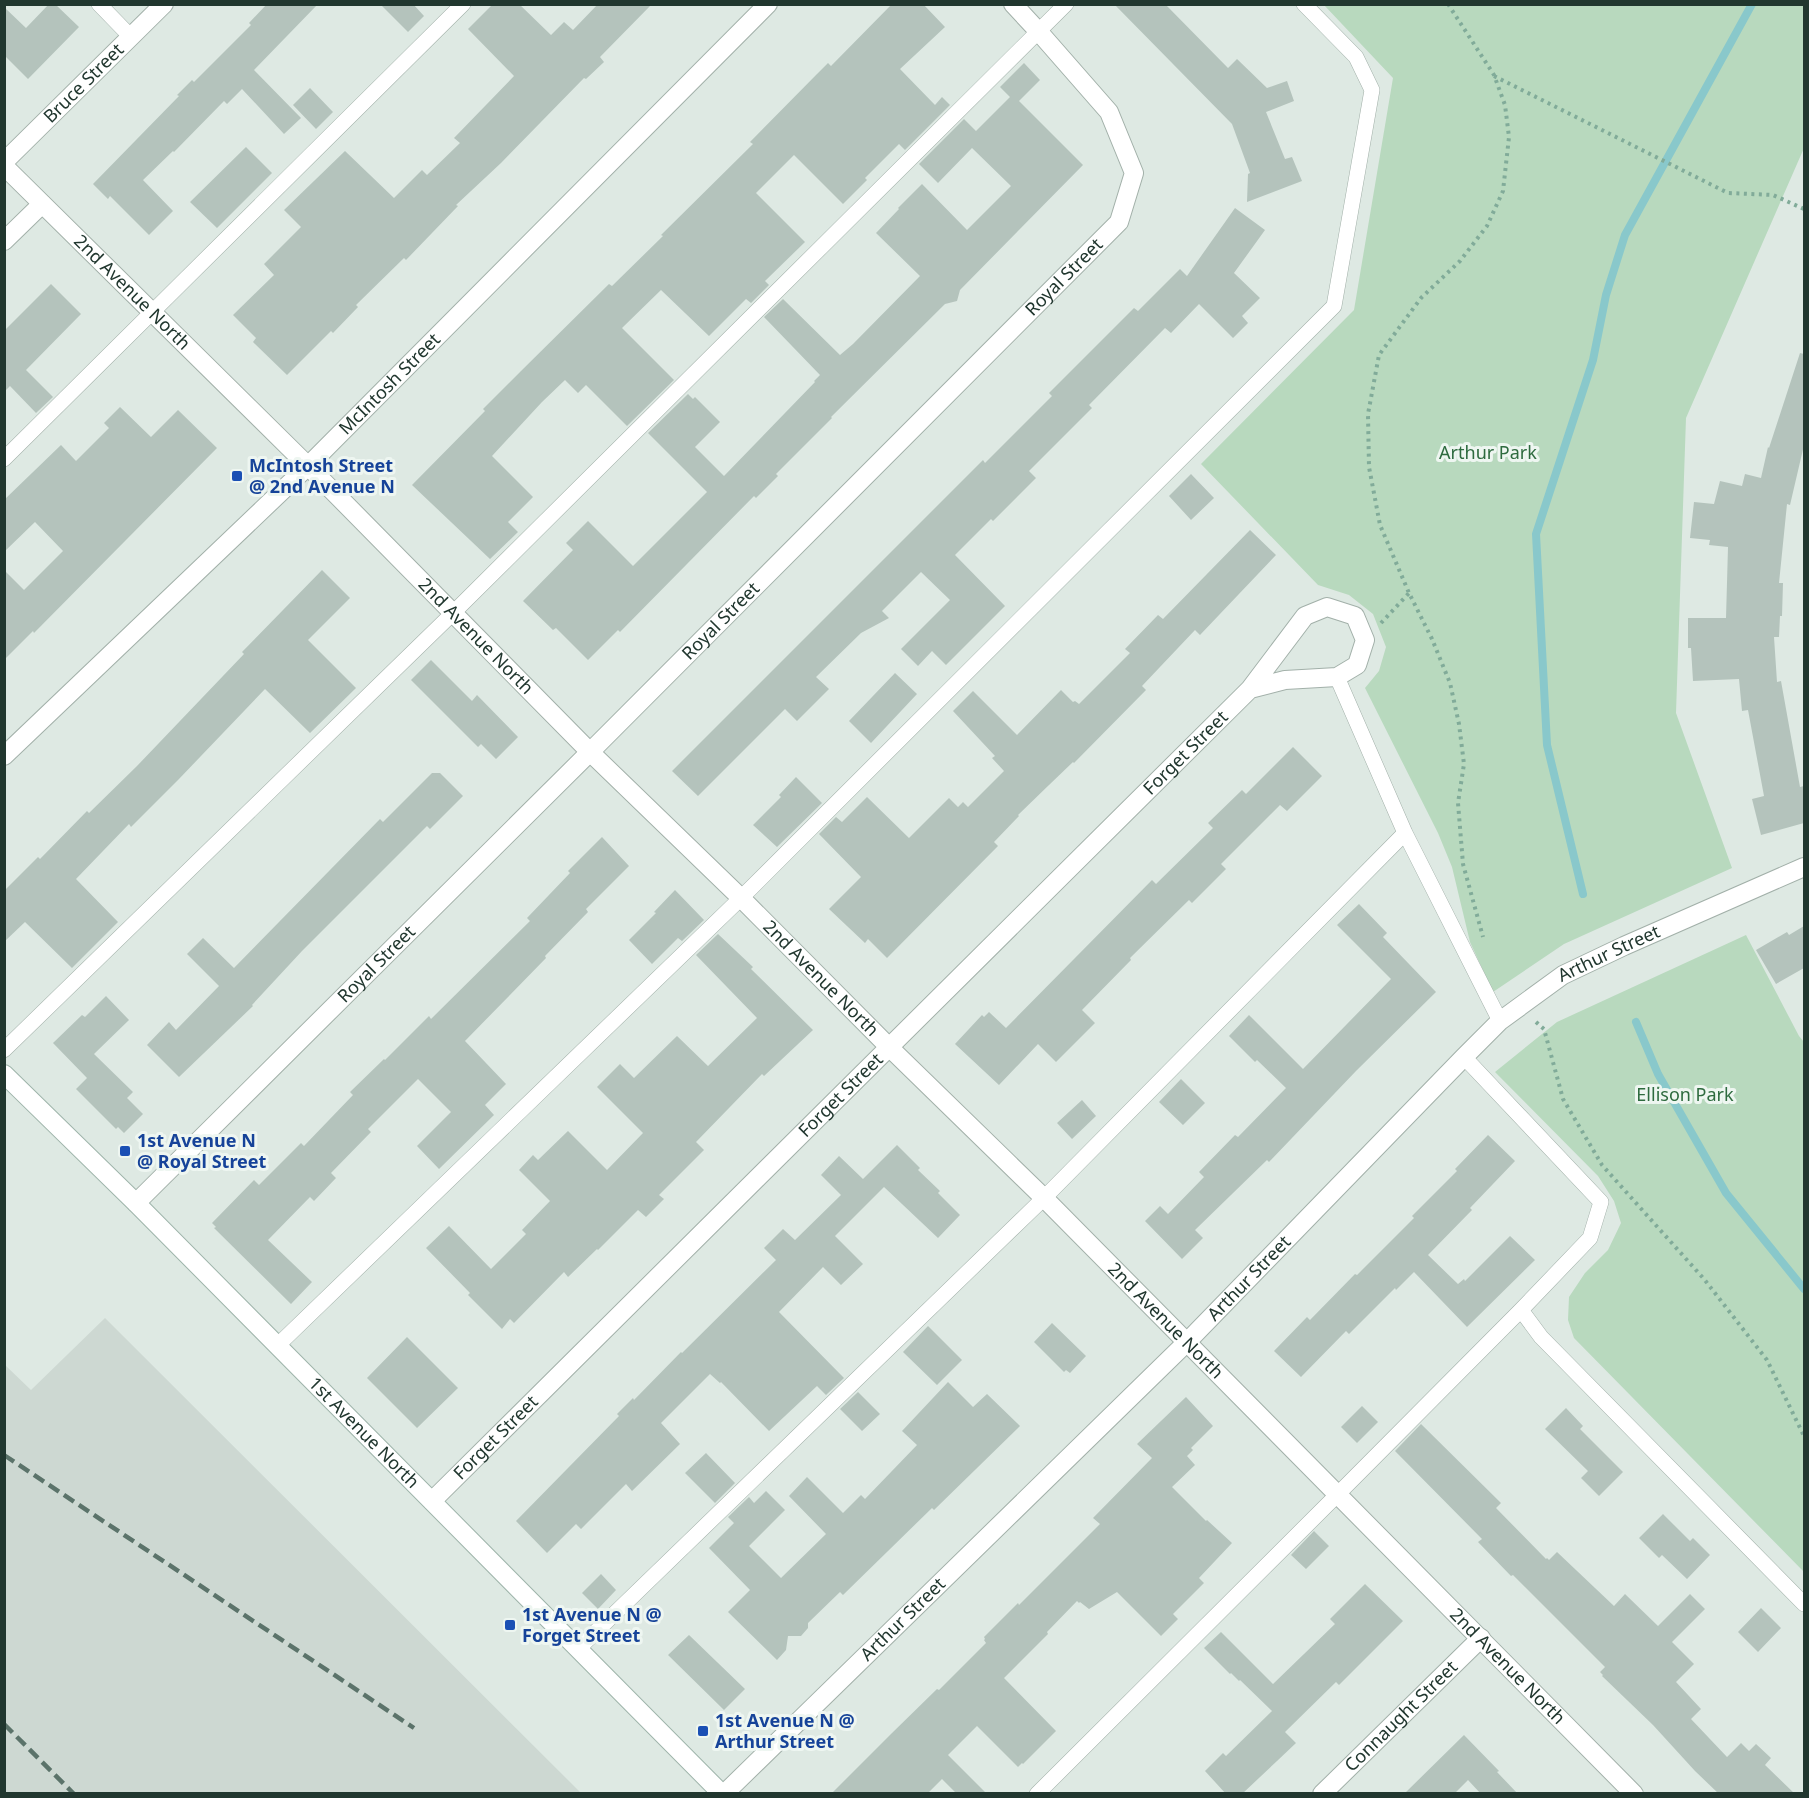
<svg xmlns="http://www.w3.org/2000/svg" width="1809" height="1798" font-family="'Noto Sans',sans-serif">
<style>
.built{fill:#cdd8d2}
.green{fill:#b8d9be}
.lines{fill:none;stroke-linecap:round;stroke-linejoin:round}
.stream{stroke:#89c8cb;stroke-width:8}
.building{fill:#b4c3bc}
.service-casing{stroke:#a2b0a9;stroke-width:16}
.minor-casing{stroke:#a2b0a9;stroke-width:20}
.tertiary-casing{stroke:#a2b0a9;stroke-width:20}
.secondary-casing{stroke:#9eb4aa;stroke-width:20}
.path{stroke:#81ab99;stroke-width:4;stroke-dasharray:3 4.5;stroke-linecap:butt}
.service{stroke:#fff;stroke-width:15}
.minor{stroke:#fff;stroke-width:18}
.tertiary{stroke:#fff;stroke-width:18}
.secondary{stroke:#fff;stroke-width:18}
.rail{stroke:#5b736a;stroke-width:4.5;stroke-dasharray:12 6;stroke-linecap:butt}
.transit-dot{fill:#1a4fb4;stroke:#eef6f1;stroke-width:2}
.labels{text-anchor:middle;stroke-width:6;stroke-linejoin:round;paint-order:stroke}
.street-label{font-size:18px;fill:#21372f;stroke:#eef6f1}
.park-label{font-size:18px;fill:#2e6b3f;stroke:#eef6f1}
.transit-label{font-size:18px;font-weight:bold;fill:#164399;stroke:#eef6f1;text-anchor:start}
</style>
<rect width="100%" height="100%" fill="#dee9e3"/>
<path class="built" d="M105,1318l476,475h-576v-428l26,25z"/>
<path class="green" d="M1324,5h480v143l-118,270 -10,295 56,155 -168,76 -71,48 -23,-50 -18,-75 -14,-34 -73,-145 14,-17 7,-24 -13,-33 -24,-19 -31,-10 -117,-121 153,-154 39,-232z
M1746,935l53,101 5,6v530l-230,-234 -6,-18 1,-23 16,-24 23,-23 13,-27 -7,-22 -16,-25 -103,-104 62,-50z"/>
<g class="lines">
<path class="stream" d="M1583,894l-36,-149 -11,-211 57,-174 13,-65 19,-60 127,-231
M1636,1022l22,52 68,119 78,96"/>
</g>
<path class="building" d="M49,4h6l24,23 -51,52 -24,-24v-48l22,21z
M267,4h51l-64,66 47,48 -17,16 -42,-45 -15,15 -3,-3 -50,51 -1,-1 -30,29 30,31 -24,24 -39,-39 -2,3 -15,-15 86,-88 -2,-1 15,-15 2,2 57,-57 -2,-2z
M380,4h33l11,12 -16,16z
M493,4h26l32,31 13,-13 9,8 25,-26h54l-52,53 4,5 -18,17 -2,-1 -83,85 -45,42 2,1 -52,54 -2,-2 -48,47 2,2 -25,26 -2,-2 -44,44 -34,-33 3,-4 -23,-23 41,-40 -10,-11 37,-37 -17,-17 61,-59 49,47 28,-28 5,5 33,-32 -6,-5 60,-62 -46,-47z
M892,4h31l22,23 -45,42 35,36 7,-8 8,8 -45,45 -6,-6 -34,34 2,2 -24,24 -49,-49 -38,38 49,49 -40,39 4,4 -18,18 -5,-4 -37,37 -48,-46 -39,38 52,52 -47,46 -41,-41 -8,8 -13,-13 -23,22 -50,54 41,41 -25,25 10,10 -28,27 -78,-74 73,-74 -2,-2 38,-38 88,-87 3,2 51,-50 -2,-1 92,-91 -3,-2 67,-68 11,-11 3,3z
M1114,4h51l63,64 9,-9 30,29 20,-7 7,20 -28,11 19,47 7,-2 10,24 -55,21 1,-28 2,-1 -18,-49z
M1024,63l16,17 -21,21 64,64 -123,125 -3,11 -12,3 -114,113 1,1 -56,56 2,2 -22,22 -2,-2 -134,136 -2,-2 -30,30 -32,-32 -3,2 -30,-29 50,-51 -7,-7 22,-22 45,45 74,-74 -59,-59 40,-39 5,5 2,-2 25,25 -25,25 29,29 91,-94 -1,-1 6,-6 -56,-58 19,-18 57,56 13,-11 67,-68 -44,-43 23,-24 -1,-1 24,-24 45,46 44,-44 -39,-38 -34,35 -19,-19 45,-45 12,12 34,-34 -10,-10z
M310,88l23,24 -17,17 -23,-24z
M246,147l26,26 -55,55 -27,-26z
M1235,208l30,22 -31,43 26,25 -18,18 6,7 -15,15 -34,-34 -28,29 -6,-5 -76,77 3,3 -63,63 7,7 -43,43 -2,-2 -36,36 50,51 -59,59 -14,-14 -14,15 -17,-17 49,-49 -29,-28 -39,39 7,7 -28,15 -45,44 13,12 -32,32 -12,-12 -87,87 -26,-25 311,-311 2,3 67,-67 -3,-3 85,-85 4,3 42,-42 7,7z
M51,284l30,30 -55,56 27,27 -17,16 -26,-27 -6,6v-61z
M1800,353l4,1v91l-14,60 -3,-1 -8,79h4l-1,33h-2l-1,21h-5l3,45 4,-1 19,106 4,-1v37l-43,12 -9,-36 12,-3 -16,-86 -6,1 -3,-32 -46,2 -2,-33h-3v-30h38l2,-71 -19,-2 1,-5 -20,-2 4,-36 20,2 6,-23 22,5 3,-12 16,4 7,-31 1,1z
M120,407l31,30 27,-27 39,38 -183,185 -1,-2 -29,29v-90l20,20 39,-39 -28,-29 -31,30v-52l57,-55 15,16 33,-33 -5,-5z
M1191,474l23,24 -23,22 -22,-24z
M1250,530l26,25 -76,80 -5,-5 -53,56 4,4 -72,73 -1,-1 -24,23 -31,30 1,1 -25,26 4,4 -111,112 -19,-19 -3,4 -36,-34 32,-32 -42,-43 17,-17 6,5 25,-25 42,41 40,-40 9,9 5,-5 5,5 36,-36 -12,-13 3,-2 -42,-45 20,-20 44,44 44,-45 12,12 2,-1 4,3 51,-51 -5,-4 33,-34 5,4z
M322,570l28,28 -42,42 48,48 -46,45 -45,-44 -86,90 -48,48 -2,-3 -53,55 42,43 -46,46 -47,-46 -21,20v-51l34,-34 2,2 47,-48 2,2 48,-47 107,-112 -2,-2z
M431,660l41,41 5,-6 41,42 -22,22 -15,-15 -3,3 -67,-67z
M895,673l22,21 -46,49 -22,-22z
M1293,747l29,29 -35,35 -7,-6 -59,59 5,5 -34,34 -3,-3 -59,58 1,2 -49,50 13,13 -39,39 -18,-18 -39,41 -44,-41 27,-29 2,2 5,-5 17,16 146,-148 4,4 57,-56 -5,-5 34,-33 4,4z
M432,773h8l23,23 -33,33 -3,-3 -125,125 -50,54 1,1 -74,71 -32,-32 22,-23 7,8 43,-44 -32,-32 16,-16 31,30 146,-149 3,3z
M796,777l26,26 -45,44 -24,-22 28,-28 -2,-2z
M602,837l27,29 -43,43 2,3 -43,44 1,2 -81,83 41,43 -21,21 9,10 -55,54 -22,-23 34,-34 -33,-33 -50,50 3,3 -40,41 5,5 -22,23 -4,-4 -42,43 44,42 -21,22 -77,-76 2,-1 -4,-4 42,-43 5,5 42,-42 3,3 49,-51 -3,-3 34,-33 1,1 44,-44 2,3 99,-98 -3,-3 43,-45 -2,-2z
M675,890l29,30 -22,21 -4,-3 -26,26 -23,-24 27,-27 -2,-1z
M1359,904l28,29 -4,4 53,55 -80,79 -87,91 -2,-2 -72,70 8,8 -21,21 -37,-38 15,-15 8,8 36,-37 -5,-5 36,-37 3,2 48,-49 -29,-28 -2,2 -26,-26 20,-21 54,54 88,-90 -54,-54z
M1804,926v42l-28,16 -20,-34 31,-18 2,3z
M718,934l35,33 -2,2 62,61 -49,46 -2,-2 -66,68 8,8 -45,45 5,4 -18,18 -8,-7 -40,40 -1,-1 -29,28 -4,-5 -50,51 -4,-4 -8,10 -34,-34 2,-2 -44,-45 23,-22 42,43 35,-35 -4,-4 28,-29 -31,-31 14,-15 5,5 30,-29 39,39 36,-37 -46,-46 23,-23 14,14 43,-42 31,30 49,-48 -61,-63z
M106,996l23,24 -35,34 39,38 -6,6 16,16 -19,19 -6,-6 -2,2 -40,-40 11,-11 -34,-35 29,-28 3,2z
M1181,1079l24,24 -22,22 -24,-23z
M1082,1100l14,16 -24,23 -15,-16z
M1488,1135l27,26 -45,47 2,2 -44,45 30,29 6,-5 1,2 45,-45 25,24 -68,67 -53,-55 -18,18 -1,-2 -46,46 -3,-3 -45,46 -27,-26 33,-34 3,3 45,-46 2,1 57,-57 -2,-2 45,-45 -2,-2z
M897,1145l23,23 -2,2 22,21 -2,2 22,22 -22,23 -54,-51 -49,49 28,28 -22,21 -18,-18 -44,45 65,66 -18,17 -9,-9 -48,45 -48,-49 -1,1 -10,-9 -49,49 19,21 -48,47 -6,-7 -45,45 -5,-5 -29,29 -31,-32 103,-105 -2,-2 16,-16 1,2 47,-48 1,1 94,-93 -12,-12 19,-19 12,11 46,-45 -20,-20 18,-19 24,23z
M1052,1323l34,33 -16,17 -4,-3 -2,2 -30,-30z
M928,1326l34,34 -25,25 -34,-33z
M407,1337l51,51 -41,40 -50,-50z
M948,1382l25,25 14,-13 33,32 -86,84 -2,-2 -89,87 -3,-3 -32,31v5l-7,8h-13l-2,14 -9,10 -49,-48 22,-22 -41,-42 25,-25 -6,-6 21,-20 5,6 12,-12 19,19 -36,36 32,32 45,-44 -37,-38 18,-19 36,36 18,-18 4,4 52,-54 -15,-14z
M858,1392l22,22 -18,17 -22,-22z
M1186,1397l27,29 -22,22 2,2 -6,6 8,9 -23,22 34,34 1,-1 25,23 -33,35 5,5 -31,31 5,5 -17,17 -44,-44 -28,17 -9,-7 -1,1 -2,-2 -30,31 1,2 -44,44 52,53 -33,33 -1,-1 -4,4 -41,-41 -29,29 39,39h-30l-15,-15 -15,15h-96l61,-61 45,-44 2,1 47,-47 -2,-3 1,-1 -1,-2 34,-34 1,2 81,-81 -7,-6 59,-60 -15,-14z
M1362,1406l16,16 -21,21 -16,-16z
M1566,1408l17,18 -3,3 43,43 -24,24 -18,-18 7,-7 -43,-42z
M1421,1424l80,79 -5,5 50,51 1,-1 2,2 8,-8 57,54 11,-12 33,32 32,-32 15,15 -33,33 22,22 -18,18 25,27 -10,10 36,38 14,-14 8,8 7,-7 15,14 -6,7 30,29h-76l-24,-23 -42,-46 -51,-49 1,-1 -3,-3 5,-5 -92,-92 -2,1 -33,-34 4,-3 -87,-88z
M706,1453l29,30 -20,20 -30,-30z
M1663,1514l27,27 3,-3 17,17 -23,24 -25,-24 -3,3 -20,-20z
M1314,1531l15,15 -23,23 -15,-14z
M601,1574l15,16 -18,19 -16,-16z
M1365,1584l38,37 -64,64 -3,-3 -51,50 11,11 -19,18 -35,33h-16l-21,-23 18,-18 3,3 46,-45 -32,-31 -1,1 -8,-8 -1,1 -26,-26 17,-16 52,52 62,-60 -5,-5z
M1761,1608l20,20 -23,24 -20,-20z
M689,1635l56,54 -21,21 -56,-55z
M1464,1735l35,36 -2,1 21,22h-37l-13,-14 -14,14h-50z"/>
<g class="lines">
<g class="service-casing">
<path id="service" d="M99,4l32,33
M4,459l459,-455
M1337,677l68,156 95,188
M4,1050l449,-437 613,-609
M1521,1310l20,27 263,267
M277,1346l464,-448 593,-592 38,-216 -16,-33 -52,-53
M578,1649l466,-451 361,-365
M1037,1794l301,-300 183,-184 69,-72 11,-36 -137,-145"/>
</g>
<g class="minor-casing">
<g id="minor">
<path id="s1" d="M4,162l160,-158"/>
<path id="s2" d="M4,166l304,300 282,286 151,146 149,150 154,150 590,596"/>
<path d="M4,241l38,-37"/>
<path id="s3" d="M136,1203l454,-451 529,-530 15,-49 -25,-61 -70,-80 -26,-28"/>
<path id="s4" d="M432,1501l818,-812 35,-9 52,-3 20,-12 8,-25 -10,-24 -28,-9 -22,9 -55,73"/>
<path id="s5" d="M724,1794l463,-452 277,-285 36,-36 63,-46 61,-29 180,-79"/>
<path id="s6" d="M1322,1794l159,-156"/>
</g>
</g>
<g class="tertiary-casing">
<g id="tertiary">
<path id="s7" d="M4,756l304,-290 460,-462"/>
</g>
</g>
<g class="secondary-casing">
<g id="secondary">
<path id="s8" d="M4,1074l132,129 586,591"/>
</g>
</g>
<path class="path" d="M1448,4l46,71 11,30 4,32 -6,54 -16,35 -27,35 -39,37 -42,57 -11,59 1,53 11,58 29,68 23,46 18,44 9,41 5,40 -6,39 5,61 20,73
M1494,76l234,117 45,2 31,14
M1381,623l28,-30
M1536,1022l8,7 19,70 39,66 102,114 63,81 37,76"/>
<use href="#service" class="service"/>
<use href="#minor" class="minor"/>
<use href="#tertiary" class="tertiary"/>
<use href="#secondary" class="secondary"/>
<path class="rail" d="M4,1455l410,273
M4,1724l70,70"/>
</g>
<g class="transit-dot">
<rect x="231" y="470" width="12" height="12" rx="3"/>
<rect x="119" y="1145" width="12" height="12" rx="3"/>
<rect x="504" y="1619" width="12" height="12" rx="3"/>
<rect x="697" y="1725" width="12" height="12" rx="3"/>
</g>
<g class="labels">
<g class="street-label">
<text dy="6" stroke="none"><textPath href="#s1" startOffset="112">Bruce Street</textPath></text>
<text dy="6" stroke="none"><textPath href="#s3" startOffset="1311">Royal Street</textPath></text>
<text dy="6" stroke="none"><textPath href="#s2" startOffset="180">2nd Avenue North</textPath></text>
<text dy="6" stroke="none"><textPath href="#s7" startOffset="536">McIntosh Street</textPath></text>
<text dy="6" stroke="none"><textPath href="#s3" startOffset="825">Royal Street</textPath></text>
<text dy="6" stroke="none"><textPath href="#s2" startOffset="666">2nd Avenue North</textPath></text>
<text dy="6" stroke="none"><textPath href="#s4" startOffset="1062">Forget Street</textPath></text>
<text dy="6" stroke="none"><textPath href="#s5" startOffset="1224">Arthur Street</textPath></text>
<text dy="6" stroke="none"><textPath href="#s3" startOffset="339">Royal Street</textPath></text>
<text dy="6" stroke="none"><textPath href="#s2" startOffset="1152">2nd Avenue North</textPath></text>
<text dy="6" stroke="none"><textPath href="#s4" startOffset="576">Forget Street</textPath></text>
<text dy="6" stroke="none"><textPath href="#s5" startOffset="736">Arthur Street</textPath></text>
<text dy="6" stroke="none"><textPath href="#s2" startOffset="1638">2nd Avenue North</textPath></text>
<text dy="6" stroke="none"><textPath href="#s8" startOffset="508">1st Avenue North</textPath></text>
<text dy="6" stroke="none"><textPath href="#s4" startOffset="90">Forget Street</textPath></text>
<text dy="6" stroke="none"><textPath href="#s5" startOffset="250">Arthur Street</textPath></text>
<text dy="6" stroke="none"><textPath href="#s2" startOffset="2124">2nd Avenue North</textPath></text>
<text dy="6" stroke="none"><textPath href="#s6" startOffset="111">Connaught Street</textPath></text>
</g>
<g class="park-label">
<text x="1488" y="459">Arthur Park</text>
<text x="1685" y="1101">Ellison Park</text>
</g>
<g class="transit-label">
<text x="249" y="472">McIntosh Street<tspan x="249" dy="21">@ 2nd Avenue N</tspan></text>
<text x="137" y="1147">1st Avenue N<tspan x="137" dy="21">@ Royal Street</tspan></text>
<text x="522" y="1621">1st Avenue N @<tspan x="522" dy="21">Forget Street</tspan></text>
<text x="715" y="1727">1st Avenue N @<tspan x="715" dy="21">Arthur Street</tspan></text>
</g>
</g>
<rect width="1809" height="1798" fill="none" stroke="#21372f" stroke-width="12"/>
</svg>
